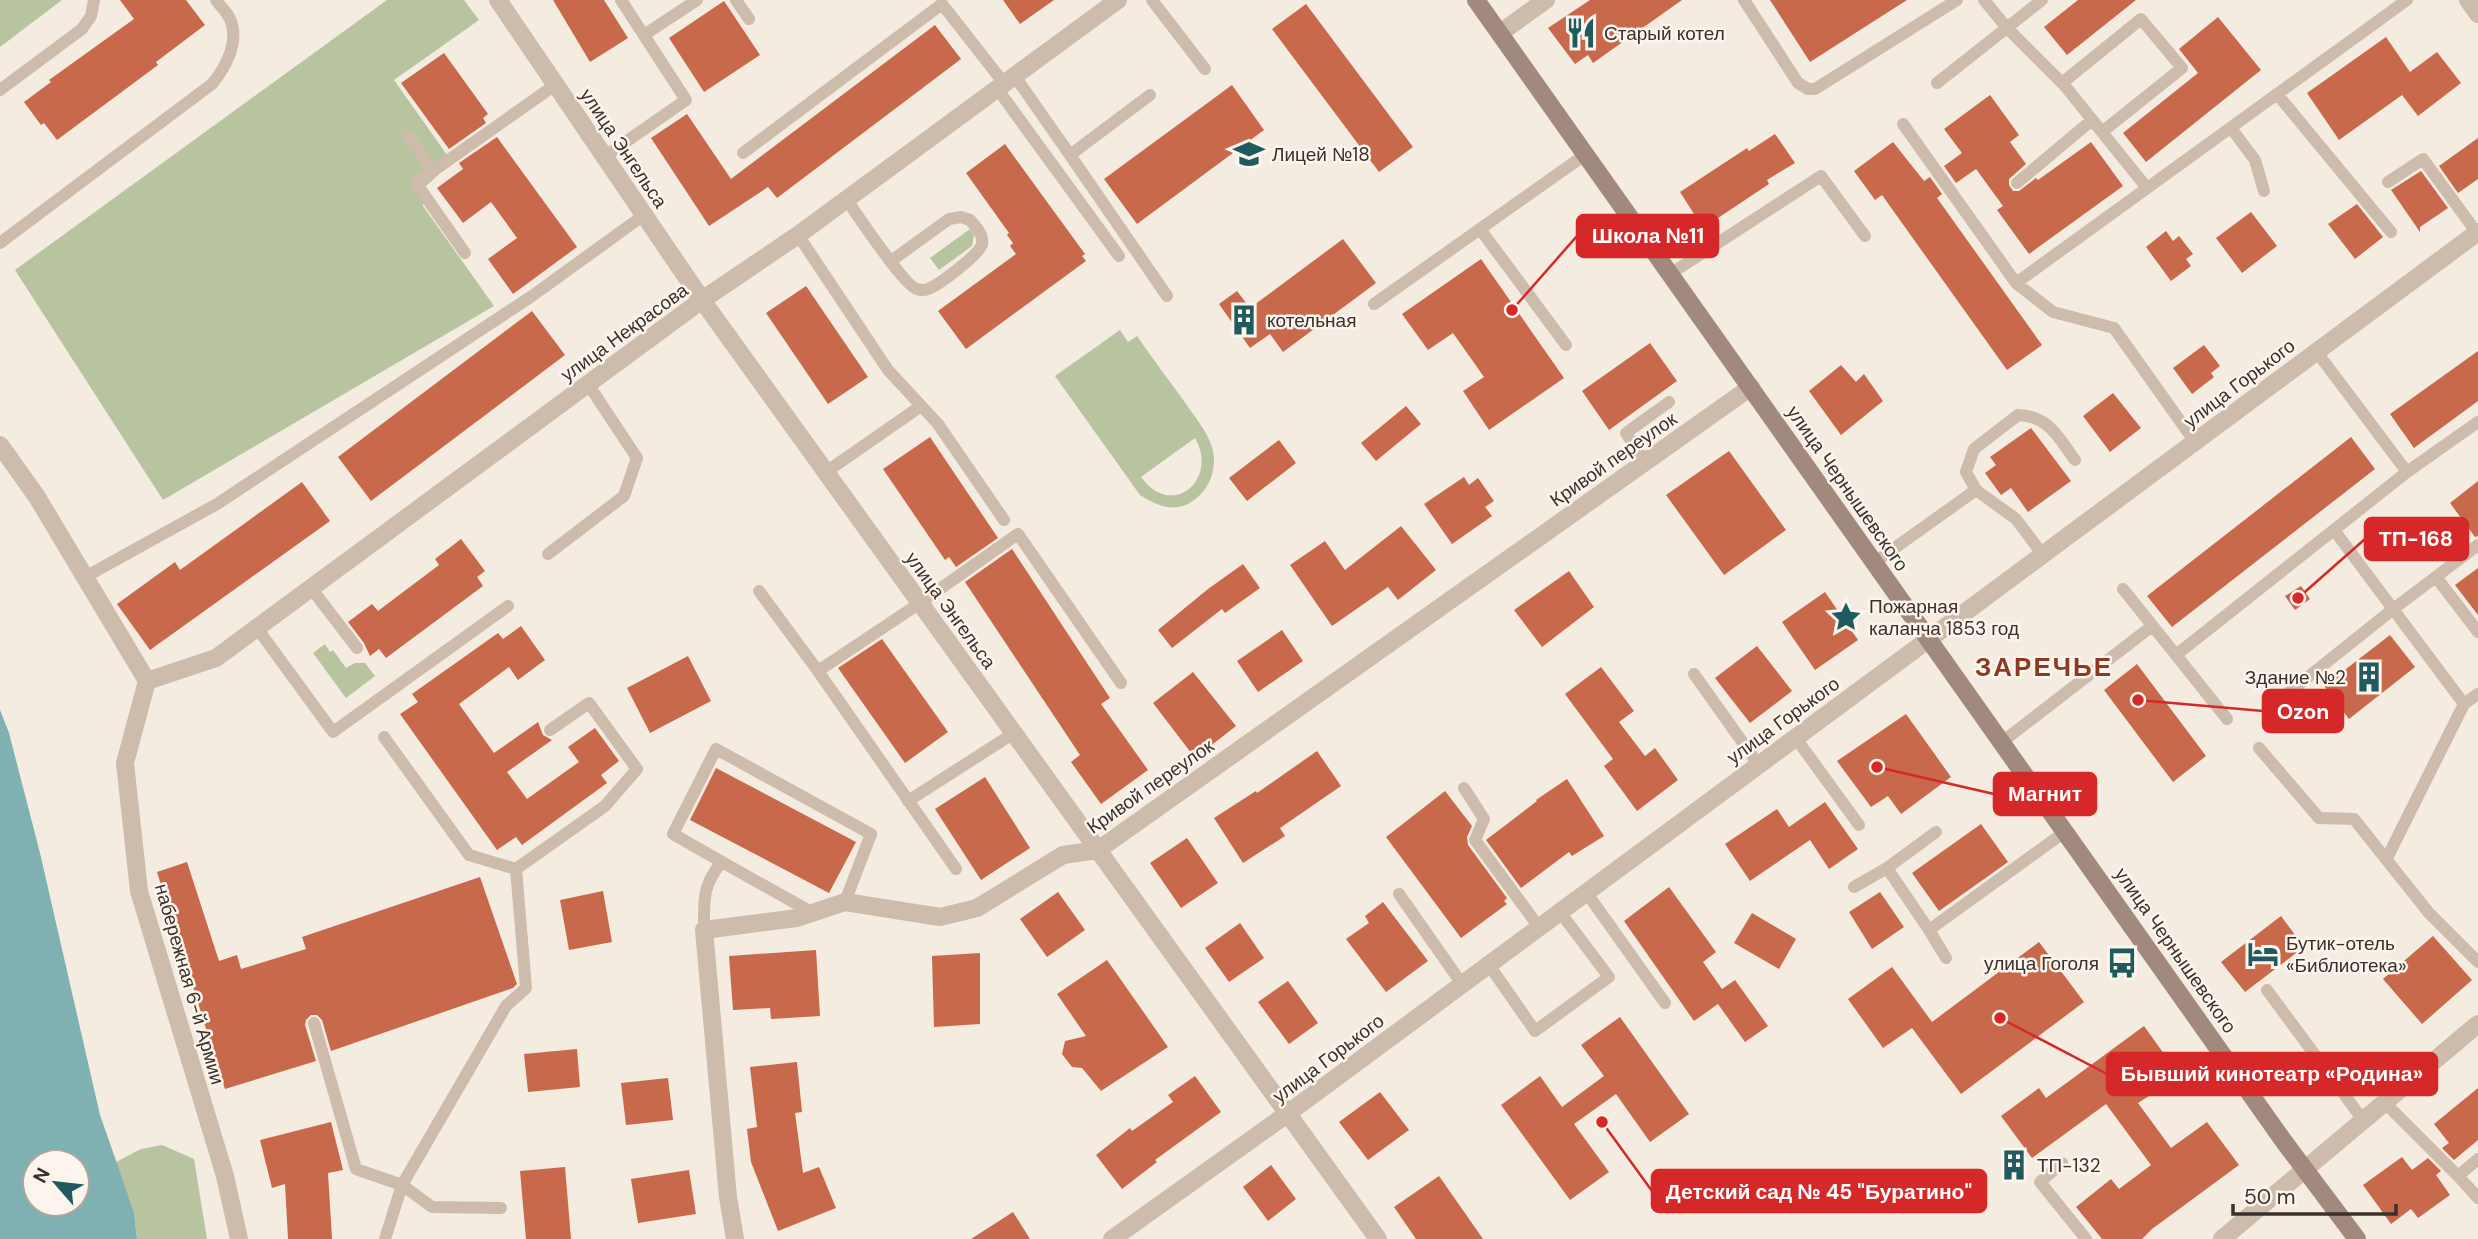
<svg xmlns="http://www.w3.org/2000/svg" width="2478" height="1239" font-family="'DM Sans',sans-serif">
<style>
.green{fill:#b8c4a0;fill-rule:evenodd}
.water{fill:#7fb0b2;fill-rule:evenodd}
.building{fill:#c8694b}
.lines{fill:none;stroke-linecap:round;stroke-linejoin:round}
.service{stroke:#cdbbac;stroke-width:12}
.minor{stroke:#cdbbac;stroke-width:18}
.tertiary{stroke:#cdbbac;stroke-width:18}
.secondary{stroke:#a18a7d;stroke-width:18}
.labels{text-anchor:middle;stroke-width:5;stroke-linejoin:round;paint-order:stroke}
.poi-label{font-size:19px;fill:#3b302b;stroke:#fbf5ee;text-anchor:start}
.street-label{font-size:19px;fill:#3b302b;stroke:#fbf5ee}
.district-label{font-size:26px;font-weight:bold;letter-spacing:2px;fill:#8c3b22;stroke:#fbf5ee}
.leader{fill:none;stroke:#d62828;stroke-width:2.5}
.callout-dot{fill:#d62828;stroke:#fbf5ee;stroke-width:2.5}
.callout{fill:#d62828;stroke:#d62828;stroke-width:2.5}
.callout-label{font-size:21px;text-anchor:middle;font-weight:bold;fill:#fff}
</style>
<rect width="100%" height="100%" fill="#f4ebe1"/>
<path class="green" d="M0,0h62l-62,47z
M387,0h77l15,20 -85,60 58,82 -28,26 -1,18 71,100 -331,194 -148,-230z
M970,229l4,6 -2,11 -33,24 -9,-12z
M1120,330l8,12 9,-6c15,22 31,43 47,65 10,15 23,30 28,46 6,20 -2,42 -18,53 -18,14 -37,6 -54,-5l-85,-119zM1195,438c24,42 -23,82 -54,39z
M325,644l5,8 3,-2 13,18 9,-5h10l10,13 -29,22 -33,-45z
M162,1145l32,14 13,80h-70l-3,-27 -18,-50 25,-13z"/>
<path class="water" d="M0,710l9,23 31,120 60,262 34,97 3,27h-137zM35,1162h42v42h-42z"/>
<path class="building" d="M120,0h66l19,25 -49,37 2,3 -101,75 -13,-17 -3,2 -17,-23 27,-20 -2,-2 85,-61z
M553,0h51l24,38 -38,24z
M1003,0h51l-34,24z
M1590,0h92l-89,63 -5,-8 -13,9 -27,-36z
M1770,0h137l-97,62z
M2078,0h58l-69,55 -23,-28z
M724,1l36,54 -56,37 -35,-54z
M1306,4l107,143 -34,25 -107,-143z
M2218,17l43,53 -115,92 -23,-29 75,-60 -19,-24z
M935,25l26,34 -184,139 -9,-11 -59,39 -58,-88 36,-24 44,65z
M2386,37l24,35 27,-20 24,31 -43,33 -16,-21 -63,45 -32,-47z
M444,53l44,61 -5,4 3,5 -37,26 -48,-66z
M1232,85l32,45 -127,94 -33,-45z
M1990,95l29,40 -9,7 16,22 -17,15v6l4,6h6l17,-13 2,2 53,-38 32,44 -94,68 -32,-44 6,-4 -27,-37 -20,14 -12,-17 18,-13 -18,-24z
M1775,134l20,29 -28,17 2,4 -66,44 -23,-36 67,-44 2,3z
M497,137l80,110 -64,47 -25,-35 29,-21 -26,-36 -28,21 -26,-35 26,-19 -4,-6z
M2478,138v41l-20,14 -19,-27z
M1893,142l31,39 6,-4 12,17 -5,4 105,147 -35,25 -125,-175 -7,5 -21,-29z
M1005,144l80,110 -3,2 4,5 -120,88 -28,-38 78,-57 -6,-8 3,-3 -6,-8 2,-2 -43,-60z
M2421,171l27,37 -28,19v5l-29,-42z
M2357,204l26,33 -28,22 -27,-35z
M2251,212l26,34 -35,27 -26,-35z
M2166,231l7,10 6,-5 14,18 -7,5 5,7 -20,15 -25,-34z
M1343,239l33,44 -93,69 -13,-18 -20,14 -31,-44 18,-13 13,17z
M1481,259l83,119 -75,52 -26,-39 21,-14 -31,-44 -25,17 -26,-36z
M806,286l62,91 -40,27 -62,-91z
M532,311l33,44 -194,146 -33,-44z
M1650,343l27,38 -68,49 -27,-39z
M2204,345l16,21 -9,7 3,4 -22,17 -19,-26z
M2478,351v50l-64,47 -24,-34z
M1841,365l15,17 8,-8 19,27 -42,34 -32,-44z
M2113,393l28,35 -31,24 -27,-36z
M1406,406l15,18 -45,37 -15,-18z
M2031,428l40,53 -43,31 -17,-24 -10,7 -16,-22 11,-8 -6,-8z
M930,437l68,101 -42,29 -7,-10 -4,3 -62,-91z
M2351,437l24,32 -203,158 -25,-31z
M1279,440l17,23 -49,38 -18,-23z
M1729,451l57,79 -62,45 -58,-80z
M1464,477l5,8 9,-7 16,23 -9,6 7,9 -40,28 -28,-40z
M2478,481v55l-3,1 -25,-34z
M302,482l28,39 -180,129 -33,-46 58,-42 5,8z
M1401,526l35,44 -38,30 -10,-13 -56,39 -42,-61 35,-24 20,29z
M461,539l24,32 -8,6 6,9 -97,72 -7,-9 -9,7 -6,-13 -16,-21 24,-18 6,7 61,-46 -4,-6z
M1012,549l98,149 -9,6 47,66 -47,34 -30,-42 9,-7 -115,-173z
M1243,564l17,24 -35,25 -3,-4 -50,39 -14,-18 50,-41z
M2478,568v47l-23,-30z
M1569,571l25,36 -52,40 -28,-37z
M2301,586l9,13 -15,11 -10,-14z
M1825,592l33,48 -43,30 -33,-48z
M521,626l24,34 -27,20 -9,-13 -50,37 35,49 44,-31 5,13 9,5 -45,32 20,27 52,-37 -11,-15 27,-19 24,33 -18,14 6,8 -85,62 -6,-8 -19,13 -97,-136 18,-12 -6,-8 86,-61 5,6z
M1282,630l21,31 -45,31 -21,-31z
M2390,635l25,32 -66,52 -25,-33z
M882,639l66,93 -43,31 -67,-95z
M1757,646l35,45 -42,32 -35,-45z
M688,656l23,45 -61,32 -23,-45z
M2137,664l69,92 -33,26 -69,-92z
M1601,667l33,44 -15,11 26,34 10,-8 23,32 -41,31 -33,-45 9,-7 -48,-65z
M1193,672l43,54 -41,32 -42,-55z
M1906,714l45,63 -50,37 -13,-18 -17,11 -34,-46z
M1317,751l24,35 -61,42 5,8 -42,27 -29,-45 42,-27 1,2z
M716,768l140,74 -27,51 -139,-73z
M985,777l45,71 -49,32 -46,-71z
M1567,779l37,57 -32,20 -3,-4 -48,36 -35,-48 51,-39 -1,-1z
M1445,791l27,35 -5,11 1,8 39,53 -3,3 3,3 -46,34 -75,-101z
M1825,802l33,47 -29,20 -19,-29 -60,41 -25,-37 52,-35 12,18z
M1981,824l27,38 -69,49 -27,-38z
M1187,838l31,45 -37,25 -31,-45z
M187,862l32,99 18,-6 4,14 65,-20 -4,-12 178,-60 37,107 -4,4 -182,63 -9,-31 -5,-5h-6l-5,5 -1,5 11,36 -91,28 -68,-217z
M1669,887l47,65 -13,10 19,27 13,-9 33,46 -23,16 -27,-38 -24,17 -70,-100z
M603,891l9,51 -43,8 -9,-50z
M1058,892l27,38 -38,27 -27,-38z
M1880,892l24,35 -32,22 -23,-37z
M1383,902l45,59 -42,31 -40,-53 23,-16 -4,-7z
M1752,913l44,26 -17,30 -45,-26z
M2281,916l23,31 -59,45 -24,-30z
M1240,923l24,35 -35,24 -24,-34z
M2433,936l39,44 -50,44 -39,-45z
M2039,942l45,60 -123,92 -49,-66 -29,20 -35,-49 44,-32 40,55z
M816,950l4,66 -49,3 -1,-11 -37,2 -4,-54z
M980,953v71l-46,3 -2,-71z
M1107,960l61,87 -67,44 -19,-23 -10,-1 -10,-13 3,-13 21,-5 -29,-42z
M1288,981l30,42 -29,21 -31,-42z
M1620,1017l69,97 -39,28 -34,-48 -42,30 35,48 -39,28 -69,-95 39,-29 22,31 42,-31 -23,-31z
M2144,1026l23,32 -30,22 12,16 -11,7 33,45 36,-26 32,43 -87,64 -10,10h-40l-26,-32 35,-28 8,10 32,-24 -45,-61 -74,54 -31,-42 38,-28 7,10z
M577,1049l3,38 -52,5 -4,-38z
M797,1062l5,50 -7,1 8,60 16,-6 17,41 -58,23 -27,-69 -4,-33 10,-2 -7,-60z
M1195,1076l26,36 -66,48 2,2 -35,27 -26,-34 34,-27 2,3 41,-29 -5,-7z
M668,1078l5,42 -47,5 -5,-42z
M2478,1088v52l-24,20 -12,-12 7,-5 -15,-19z
M1380,1092l29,38 -41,30 -29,-38z
M331,1122l12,48 -15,3 4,66h-44l-3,-55 -13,4 -12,-48z
M2402,1157l10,13 16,-12 13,13 -5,4 14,20 -32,23 -7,-9 -20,15 -28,-39z
M1271,1165l25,34 -28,22 -25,-34z
M565,1167l6,72h-45l-6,-68z
M689,1170l7,44 -58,9 -7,-44z
M1439,1176l44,63h-67l-22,-32z
M1013,1212l17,27h-59z"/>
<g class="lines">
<path class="service" d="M736,0l13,19
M1152,0l53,69
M1744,0l54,83 10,6h7l142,-89
M1984,0l23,28 58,58 82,102
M644,35l53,-35
M1014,75l56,80 80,-60
M1937,83l105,-83
M2062,83l79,-64 41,49 -80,64
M996,87l123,169
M0,90l82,-61 9,-13 3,-16
M2277,94l114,138
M1903,124l113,159 37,29 61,16 81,114
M2231,128l24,32 9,31
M409,137l24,34
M743,153l199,-149 61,78
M1070,155l97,141
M604,157l82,-57 -65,-100
M2388,182l35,-23 54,74
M2017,183l75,-63
M846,199c11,15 58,87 71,90 3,1 8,1 11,0 11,-4 52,-35 54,-45 2,-9 -6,-17 -12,-24l-9,-3 -12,2 -58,42
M1480,229l86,116
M798,235l90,135 50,54 66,96
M0,243l212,-159c14,-17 28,-43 18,-65 -3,-7 -10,-13 -14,-19
M465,253l-49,-70 139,-98
M1670,274l151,-98 44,60
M2016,283l391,-283
M1374,304l212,-150
M2316,351l91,121
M1645,462l-19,-29 43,-31
M826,472l95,-66
M1976,490l40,29 27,36
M2334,530l130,174
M548,554l76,-58 13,-38 -49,-74
M1875,562l101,-72 -10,-18 8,-23 44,-34c31,1 40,22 57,45
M85,577l132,-73 315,-208 112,-81
M2436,577l42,55
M311,588l46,60
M2123,589l53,66
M759,591l59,80 102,-68 98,-69 103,149
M257,628l76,104 175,-126
M818,671l138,198
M1694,674l64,90
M2288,693l104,-83 86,-65
M2227,719l-51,-64 231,-183 71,-50
M1795,737l64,88
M2002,742l150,-116
M2259,748l60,70 35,1 75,94 49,49
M1464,788l20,31 -9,21 64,87
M908,801l106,-68
M1936,832l-49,36 42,62 137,-99
M2387,858l77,-154 14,-10
M722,862l-49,-28 43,-85 155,85 -26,68
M516,869l89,-63 32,-37 -48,-66 -39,27
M1854,887l33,-19
M1586,892l79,111
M1399,894l63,90
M704,930c0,-29 -2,-45 18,-68l91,51
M1929,930l17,28
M1489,965l46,66 74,-54 -49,-65
M2267,990l96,130
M314,1023l42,146 46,16 104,-179 20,-18 -10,-119 -47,-14 -85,-118
M2386,1104l72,72 20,-17
M2062,1163l-22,19 46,57
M2458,1176l20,22
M385,1239l17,-54 30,22 69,1"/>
<path class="minor" d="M498,0l204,300 676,939
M2468,0l10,14
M1500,33l46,-33
M0,445l37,52 110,184 -22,82 14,128 86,285 14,63
M147,681l69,-23 486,-358 96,-65 320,-235
M735,1239l-7,-42 -24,-267 93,-12 48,-16 95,15 37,-9 86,-53 35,-5 653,-463
M1112,1239l175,-125 642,-475
M2222,1239l256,-215"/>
<path class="tertiary" d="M1929,639l549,-407"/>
<path class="secondary" d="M1476,0l809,1143 72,96"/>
</g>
<defs>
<g id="restaurant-bare" transform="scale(2.415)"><path d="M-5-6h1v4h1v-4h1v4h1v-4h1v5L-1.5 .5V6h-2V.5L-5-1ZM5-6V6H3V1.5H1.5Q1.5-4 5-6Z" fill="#1f5a5e" stroke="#fbf5ee" stroke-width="2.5" paint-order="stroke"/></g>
<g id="school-bare" transform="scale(2.415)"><path d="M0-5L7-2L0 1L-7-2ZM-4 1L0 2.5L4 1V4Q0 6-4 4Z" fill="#1f5a5e" stroke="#fbf5ee" stroke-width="2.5" paint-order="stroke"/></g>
<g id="building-bare" transform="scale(2.415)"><path d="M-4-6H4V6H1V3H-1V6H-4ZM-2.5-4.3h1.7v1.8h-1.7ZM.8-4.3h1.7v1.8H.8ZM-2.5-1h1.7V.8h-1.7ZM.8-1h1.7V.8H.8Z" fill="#1f5a5e" stroke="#fbf5ee" stroke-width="2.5" paint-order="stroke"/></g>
<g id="sight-bare" transform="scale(2.415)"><path d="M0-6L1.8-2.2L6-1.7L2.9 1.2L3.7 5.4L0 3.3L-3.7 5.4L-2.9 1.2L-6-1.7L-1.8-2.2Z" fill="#1f5a5e" stroke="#fbf5ee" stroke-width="2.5" paint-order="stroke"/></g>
<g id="hotel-bare" transform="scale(2.415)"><path d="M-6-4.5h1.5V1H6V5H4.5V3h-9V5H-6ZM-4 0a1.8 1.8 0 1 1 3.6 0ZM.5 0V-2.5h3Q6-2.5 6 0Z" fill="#1f5a5e" stroke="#fbf5ee" stroke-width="2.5" paint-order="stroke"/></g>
<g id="bus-bare" transform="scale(2.415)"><path d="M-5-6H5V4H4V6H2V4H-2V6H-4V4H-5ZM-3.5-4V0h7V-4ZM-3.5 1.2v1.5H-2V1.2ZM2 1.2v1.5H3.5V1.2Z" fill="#1f5a5e" stroke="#fbf5ee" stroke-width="2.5" paint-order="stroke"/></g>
</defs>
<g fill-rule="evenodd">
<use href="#restaurant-bare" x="1581" y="33"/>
<use href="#school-bare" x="1249" y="154"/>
<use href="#building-bare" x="1244" y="320"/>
<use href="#sight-bare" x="1846" y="617"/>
<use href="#building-bare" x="2369" y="677"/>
<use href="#hotel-bare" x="2263" y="954"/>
<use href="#bus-bare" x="2122" y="963"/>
<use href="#building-bare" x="2014" y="1165"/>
</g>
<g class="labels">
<g class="poi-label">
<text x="1604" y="40">Старый котел</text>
<text x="1272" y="161">Лицей №18</text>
<text x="1267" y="327">котельная</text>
<text x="1869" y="613">Пожарная<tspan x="1869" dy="22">каланча 1853 год</tspan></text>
<text x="2346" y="684" text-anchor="end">Здание №2</text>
<text x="2286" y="950">Бутик-отель<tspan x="2286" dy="22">«Библиотека»</tspan></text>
<text x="2099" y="970" text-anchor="end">улица Гоголя</text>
<text x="2037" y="1172">ТП-132</text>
</g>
<g class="street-label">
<text transform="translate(624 148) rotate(56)" y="7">улица Энгельса</text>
<text transform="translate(624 332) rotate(-36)" y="7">улица Некрасова</text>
<text transform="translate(2239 383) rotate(-37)" y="7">улица Горького</text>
<text transform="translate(1613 459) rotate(-35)" y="7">Кривой переулок</text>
<text transform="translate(1848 488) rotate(55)" y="7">улица Чернышевского</text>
<text transform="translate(951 610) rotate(54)" y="7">улица Энгельса</text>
<text transform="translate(1783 720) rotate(-36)" y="7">улица Горького</text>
<text transform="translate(1150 786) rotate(-35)" y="7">Кривой переулок</text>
<text transform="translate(2176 950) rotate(55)" y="7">улица Чернышевского</text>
<text transform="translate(190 984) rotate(74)" y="7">набережная 6-й Армии</text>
<text transform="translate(1328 1058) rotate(-37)" y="7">улица Горького</text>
</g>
<g class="district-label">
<text x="2044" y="676">ЗАРЕЧЬЕ</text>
</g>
</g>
<path class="leader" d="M1512 310L1577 236M2298 598L2365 539M2138 700L2263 711M1877 767L1994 794M2000 1018L2107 1074M1602 1122L1652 1191"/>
<g class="callout-dot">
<circle cx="1512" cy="310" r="7"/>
<circle cx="2298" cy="598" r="7"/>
<circle cx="2138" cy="700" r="7"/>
<circle cx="1877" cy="767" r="7"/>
<circle cx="2000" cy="1018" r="7"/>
<circle cx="1602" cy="1122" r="7"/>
</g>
<g class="callout">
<rect x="1577" y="215" width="141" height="42" rx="7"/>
<rect x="2365" y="518" width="103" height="42" rx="7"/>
<rect x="2263" y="690" width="80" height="42" rx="7"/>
<rect x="1994" y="773" width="102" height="42" rx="7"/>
<rect x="2107" y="1053" width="330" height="42" rx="7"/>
<rect x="1652" y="1170" width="334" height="42" rx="7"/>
</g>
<g class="callout-label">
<text x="1648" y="243">Школа №11</text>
<text x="2416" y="546">ТП-168</text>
<text x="2303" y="719">Ozon</text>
<text x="2045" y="801">Магнит</text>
<text x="2272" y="1081">Бывший кинотеатр «Родина»</text>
<text x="1819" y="1199">Детский сад № 45 "Буратино"</text>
</g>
<g transform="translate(56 1183) rotate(298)"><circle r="33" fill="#fbf5ee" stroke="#aea6a0" stroke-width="2"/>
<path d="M0-5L12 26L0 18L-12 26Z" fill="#1f5a5e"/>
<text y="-10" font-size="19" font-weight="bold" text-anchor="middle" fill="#3b302b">N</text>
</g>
<path d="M2233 1204v10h163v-10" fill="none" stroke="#3b302b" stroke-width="3.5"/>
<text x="2244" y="1204" font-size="21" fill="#3b302b" stroke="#fbf5ee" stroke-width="5" paint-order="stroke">50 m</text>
</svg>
